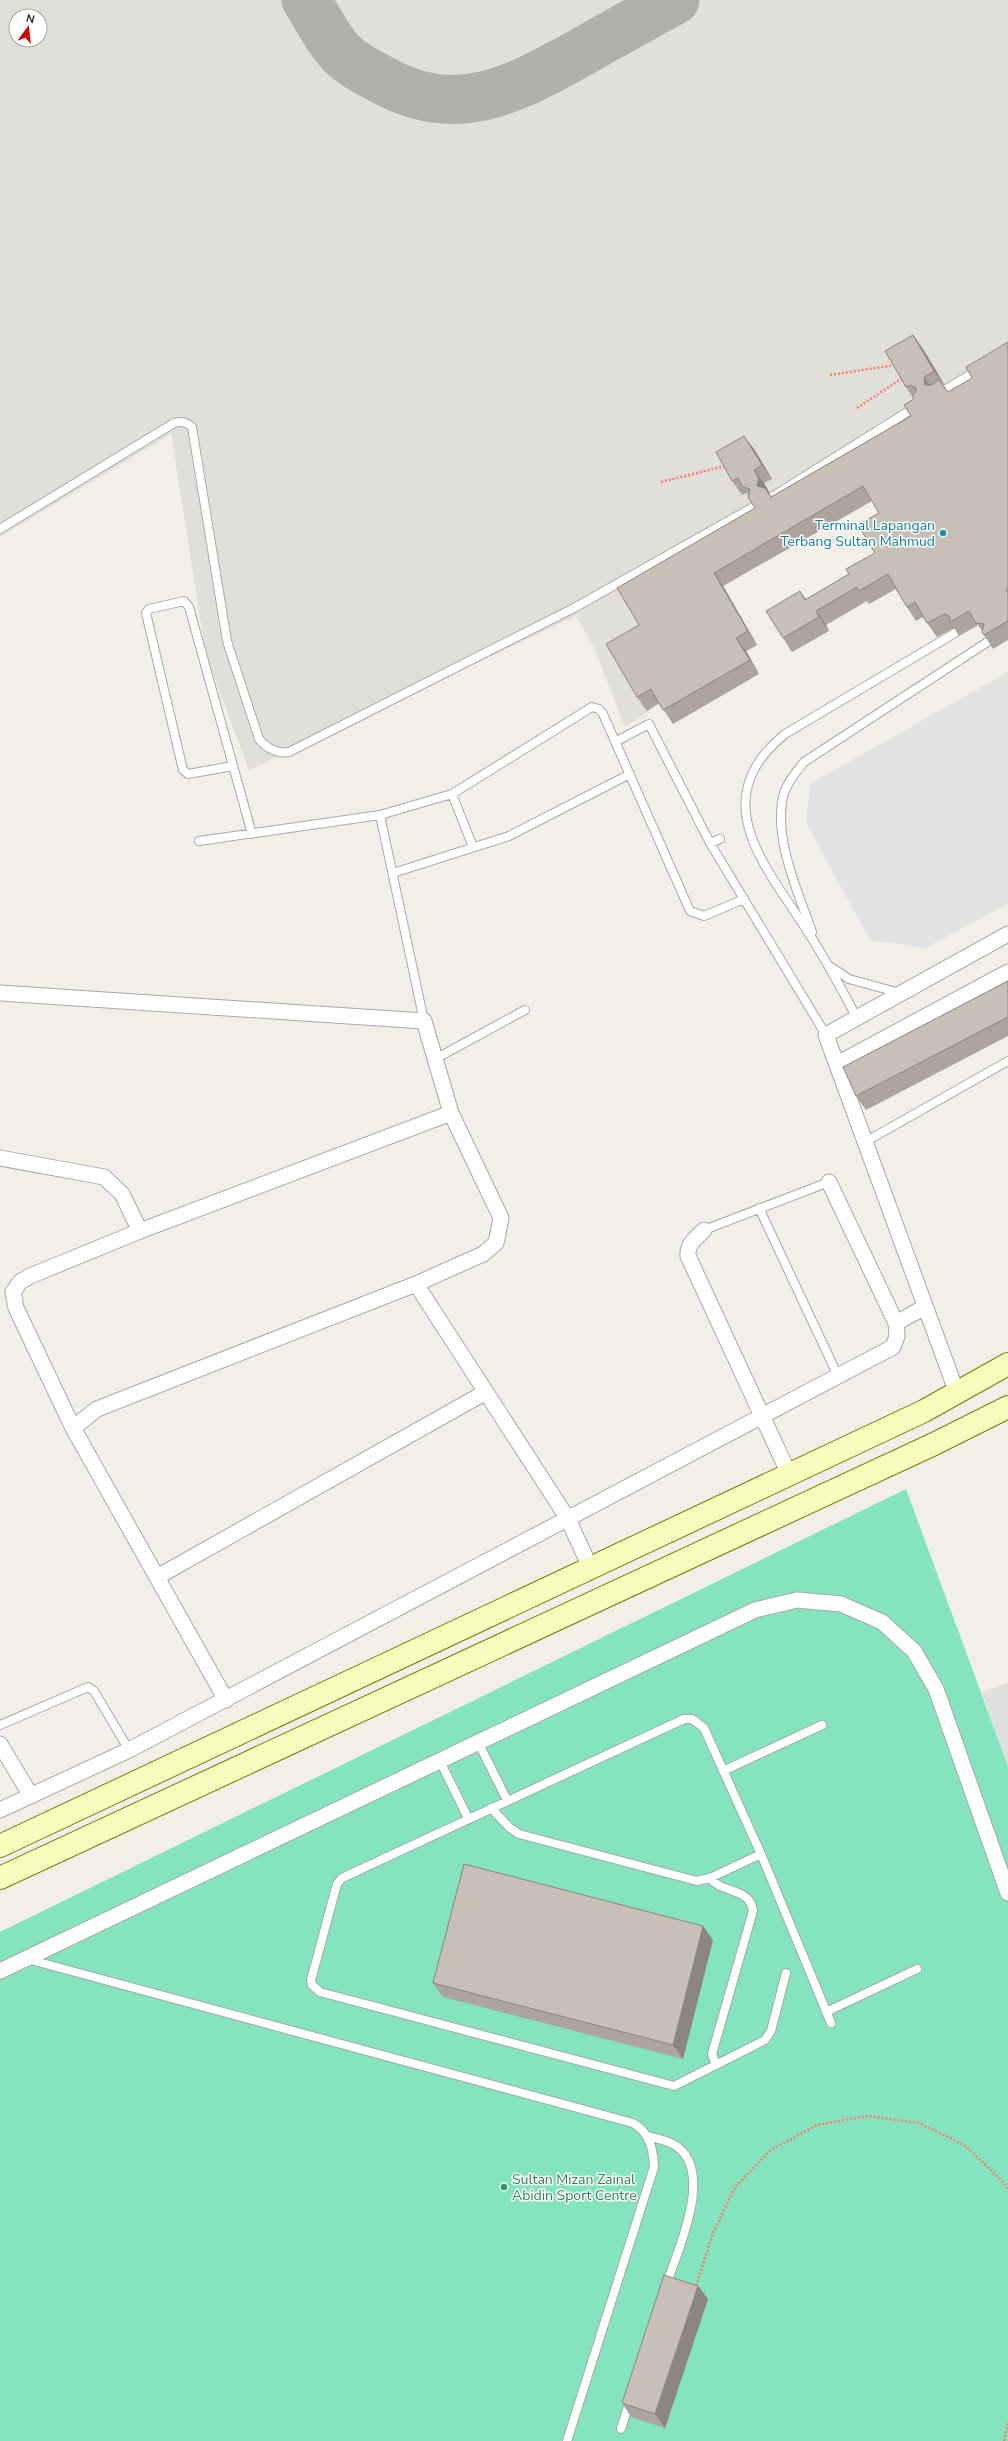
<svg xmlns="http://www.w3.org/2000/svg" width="1008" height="2441" font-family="'Nunito Sans',sans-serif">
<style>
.residential{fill:#e0dfdf}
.airport{fill:#e1dfd9;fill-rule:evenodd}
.pitch{fill:#83e4bf}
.parking{fill:#e2e2e2}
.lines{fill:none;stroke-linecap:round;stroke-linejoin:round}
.taxiway{stroke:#b1b0ac;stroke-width:49}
.service-casing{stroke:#a9a9a9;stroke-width:10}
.minor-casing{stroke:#a9a9a9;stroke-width:17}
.secondary-casing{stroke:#738100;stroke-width:24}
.path{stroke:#ff7c6c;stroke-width:2.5;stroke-dasharray:2 2;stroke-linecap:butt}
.service{stroke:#fff;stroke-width:8}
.minor{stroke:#fff;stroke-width:15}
.secondary{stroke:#f9fdbc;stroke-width:22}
.wall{fill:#aca49d}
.shaded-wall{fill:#8c8680}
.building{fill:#c8bfb7;stroke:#8c8680}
.culture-dot{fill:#0f9aa8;stroke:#fff;stroke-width:1.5}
.leisure-dot{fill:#2e9e5b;stroke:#fff;stroke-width:1.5}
.labels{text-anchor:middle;stroke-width:3;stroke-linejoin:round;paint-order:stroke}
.culture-label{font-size:14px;fill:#0d838f;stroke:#fff;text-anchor:end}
.leisure-label{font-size:14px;fill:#27864d;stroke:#fff;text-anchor:start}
</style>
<rect width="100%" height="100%" fill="#f2efe8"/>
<path class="residential" d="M1008,1683v83l-26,-74z"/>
<path class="airport" d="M0,0h1008v640l-29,-15 -21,12 -6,-8 -15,8 -12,-21 -9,5 -19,-33 -28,16 -2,-3 -41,24 3,6 -37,21 -16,-27 108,-58 4,-40 -15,-27 -150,86 34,59 -11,7 13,22 -86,50 -12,-21 -36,24 -32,-82 -17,-29 -327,154 -43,-115 -35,-221 -171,103zM16,16h24v24h-24z"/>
<path class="pitch" d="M906,1489l102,277v675h-1008v-509z"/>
<path class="parking" d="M1008,672v232l-83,44 -55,-8 -64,-117 4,-39z"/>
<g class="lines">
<path class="taxiway" d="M306,0c12,18 22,40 37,55 10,9 24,17 36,23 76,44 132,13 201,-25 31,-18 63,-35 95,-53"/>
<g class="service-casing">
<path id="service" d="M938,394l40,-24
M772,497l145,-91
M0,529l174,-106c8,-2 12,-1 18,4l35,214 32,98c7,9 18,15 30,13l285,-144 181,-102
M615,742l34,-18 61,119 116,192
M233,766l-45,8 -5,-4 -37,-157 3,-4 35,-8 5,6 63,227
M452,794l21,53
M380,815l44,206
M199,841l181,-26 72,-21 140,-87 7,2 4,5 87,197 14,5 40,-17
M710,843l10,-4
M393,873l116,-37 121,-62
M812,932c-14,-40 -40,-96 -28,-139 4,-12 13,-22 20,-31l185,-121
M831,967l18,12 51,14
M857,1018c-16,-30 -32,-60 -51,-89 -42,-65 -101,-130 -21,-195l170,-101
M435,1059l90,-49
M865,1142l143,-81
M759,1208l79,168
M704,1230l125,-48
M0,1725l88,-38 6,4 35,59
M478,1742l29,58
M440,1761l28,57
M723,1771l99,-46
M491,1808l19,20 9,6 178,47 13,-3 51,-24
M710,1878c12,16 40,9 43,33l-41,143 4,11
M27,1959l606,164c17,10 20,25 21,44l-87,274
M786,1973l-15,58 -6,9 -91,46 -354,-94 -8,-7 -1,-5 26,-96 5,-6 342,-159h8l12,9 57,126 70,169
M826,2012l91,-43
M648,2136c10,3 23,5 31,12 34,29 -2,103 -13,138
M621,2429l9,-29"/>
</g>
<g class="minor-casing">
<path id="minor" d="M0,993l424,28 27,92 50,105 -5,25 -13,11 -67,30 -319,125 -24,19
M837,1064l171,-92
M0,1158l104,19 18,17 18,37
M704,1230c-8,8 -17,14 -16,26l101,218
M416,1284l152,235 22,48
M896,1323l29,-16
M957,1393l-131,-358 182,-101
M157,1577l329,-185
M226,1700l-153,-272 -57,-120 -3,-16 7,-10 10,-6 110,-45 311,-118
M0,1744l31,52
M0,1810l129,-60 764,-403 4,-11 -1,-13 -67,-141
M0,1971l755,-361 42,-10 44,4 41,18 32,29 22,38 72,204"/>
</g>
<g class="secondary-casing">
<path id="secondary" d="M0,1846l924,-435 84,-47
M0,1878l934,-434 74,-37"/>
</g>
<path class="path" d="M830,375l65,-10
M857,408l44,-29
M661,482l64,-16
M696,2286l17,-53 22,-46 36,-37 46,-25 51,-9 51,7 47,23 37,36 5,8
M1004,2441l4,-19"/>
<use href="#service" class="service"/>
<use href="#minor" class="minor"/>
<use href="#secondary" class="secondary"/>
</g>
<path class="wall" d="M913,335l10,14 21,35 -1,1 5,7 24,-14 36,-36v298l-15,9 -9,-14 -2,-4 -4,-6 -19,11 -5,-8 -17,9 -14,-20 -7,4 -9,-14 -11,-18 -27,15 -2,-3 -41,24 3,6 -37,21 -9,-14 17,-47 6,8 43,-25 26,-21 4,-40 -7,-12 -149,85 34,59 -11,6 13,23 -86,50 -14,-21 -12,8 -10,-14 2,-72 116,-117 -8,-15 -5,2 -10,-14 22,-32 18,30 -8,4 5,9v1l2,4 140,-81 3,-17 -8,-12z
M1008,981v55l-142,74 -10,-14z
M713,1940l-30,119 -240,-62 -10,-14z
M698,2286l10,13 -43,129 -34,-11 -9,-14z"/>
<path class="shaded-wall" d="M913,335l10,14 21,35 -10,-13z
M924,377l9,14 -8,-6z
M744,436l10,13 18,30 -10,-14z
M754,470l10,13 5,9v1l6,9 -18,-16z
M714,573l9,13 34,59 -9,-14z
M816,611l10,14 3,6 -10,-14z
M736,638l10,13 13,23 -9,-14z
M703,1926l10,14 -30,119 -10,-14z
M698,2286l10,13 -43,129 -10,-14z"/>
<path class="building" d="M913,335l21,36 -10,6 1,8h6l8,-5 9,12 24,-14 -6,-11 42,-25v246l-2,2 2,3v28l-24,14 -2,-3 2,-8 -8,-1 -7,-12 -19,11v-5l-5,-3 -18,9 -12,-21 -8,5 -19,-33 -29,17 -2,-4 -41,24 3,6 -36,21 -17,-27 34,-20 5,9 44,-26 -3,-5 29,-16 -17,-28 21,-12 -16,-27 -149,87 34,58 -12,7 14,22 -87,50 -12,-21 -14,8 -31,-53 33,-19 -22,-37 138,-80 -7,-11 2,-8 -7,-2 -5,-9 -6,3 -16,-29 28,-16 18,29 -8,5 5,9 -2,7 8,2 6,9 140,-81 -7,-11 10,-6 -2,-3 4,-4v-4l-5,-3 -5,2 -21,-36z
M1008,981v36l-152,79 -13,-29z
M464,1864l239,62 -30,119 -240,-62z
M664,2275l34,11 -43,128 -33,-11z"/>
<circle class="culture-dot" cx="943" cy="533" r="4"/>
<circle class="leisure-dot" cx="504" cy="2187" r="4"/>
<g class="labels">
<g class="culture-label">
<text x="935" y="530">Terminal Lapangan<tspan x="935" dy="16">Terbang Sultan Mahmud</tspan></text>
</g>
<g class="leisure-label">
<text x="512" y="2184">Sultan Mizan Zainal<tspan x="512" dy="16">Abidin Sport Centre</tspan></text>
</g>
</g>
<g transform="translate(28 28) rotate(15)"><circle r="19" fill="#ffffff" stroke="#a7a7a7"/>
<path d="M0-3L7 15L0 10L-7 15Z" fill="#d30000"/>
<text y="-6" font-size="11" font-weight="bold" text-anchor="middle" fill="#222222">N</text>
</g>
</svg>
